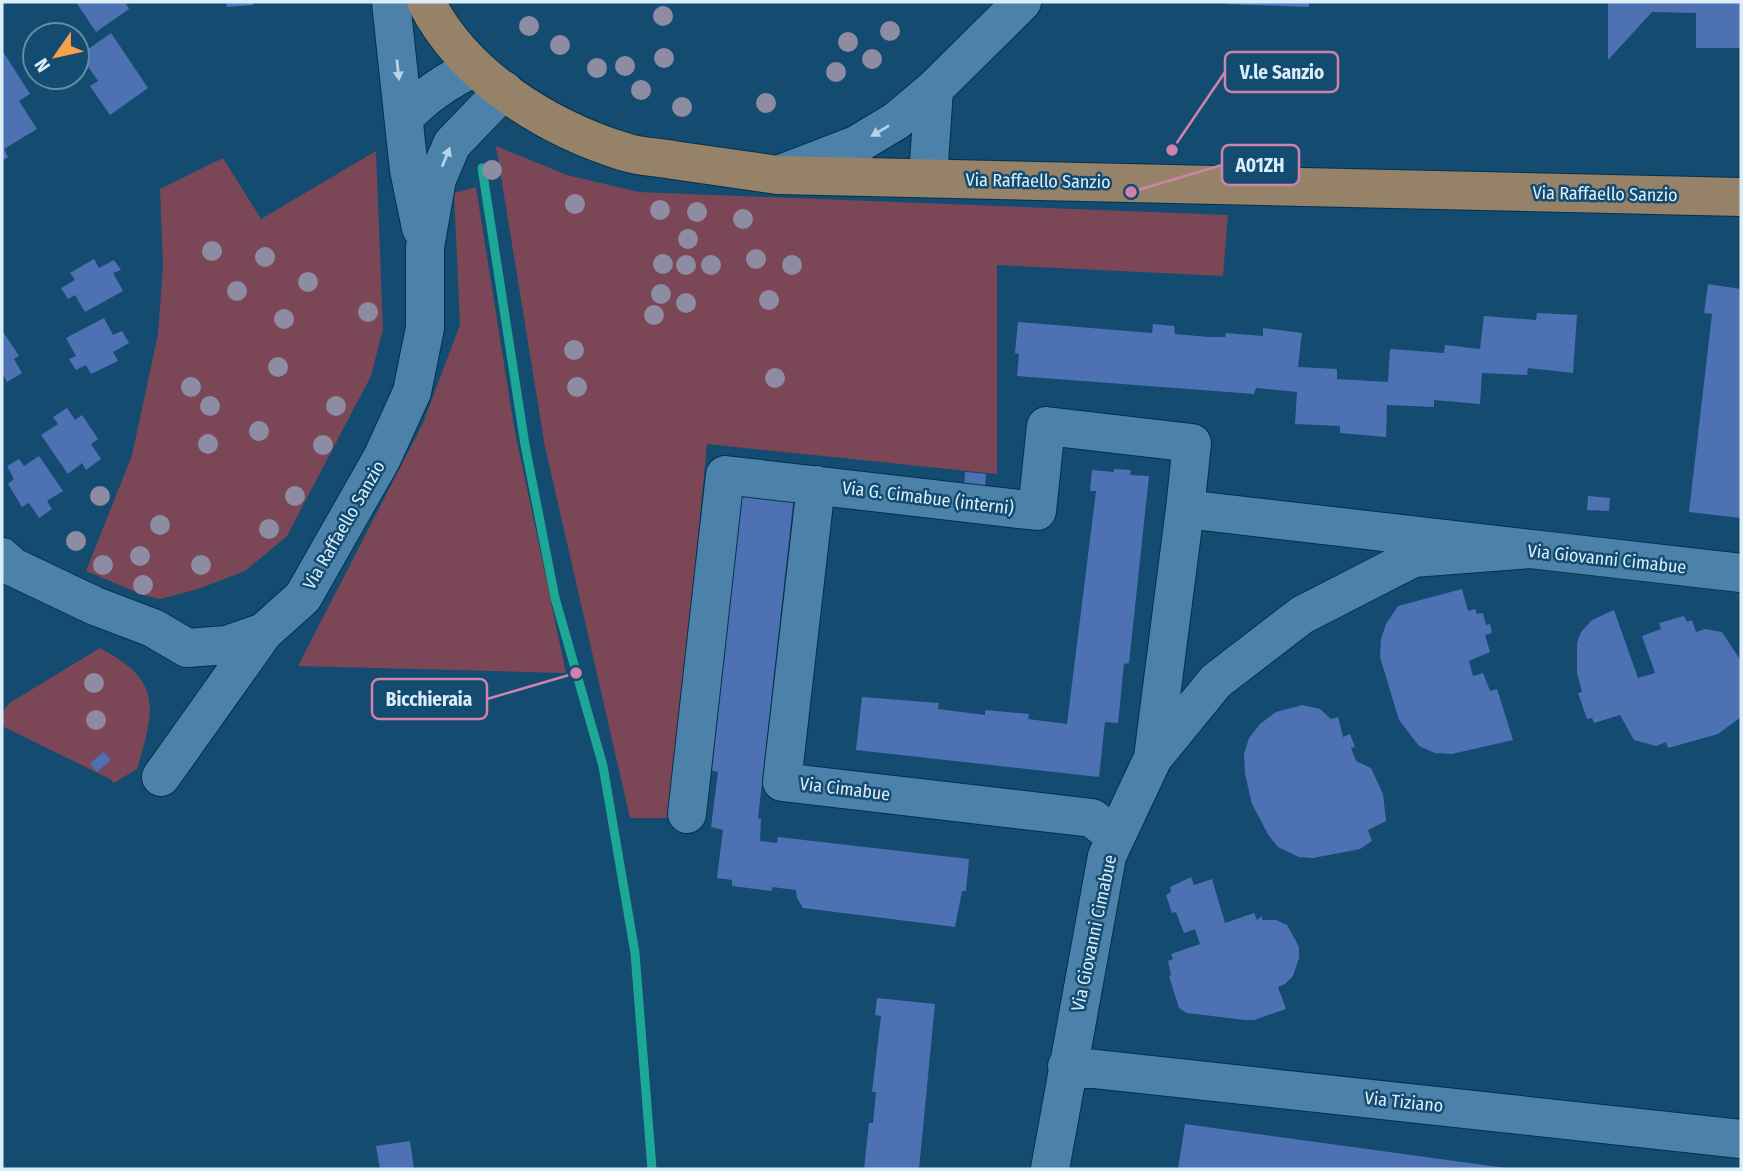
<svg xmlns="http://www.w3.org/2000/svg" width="1743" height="1171" font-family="'Fira Sans Condensed',sans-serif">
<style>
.green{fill:#7b4655}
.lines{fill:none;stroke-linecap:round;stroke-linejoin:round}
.stream{stroke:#1fa796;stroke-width:9}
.building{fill:#4d71b3}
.minor-casing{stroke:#04314c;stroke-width:40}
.major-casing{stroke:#04314c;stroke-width:40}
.minor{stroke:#4c82aa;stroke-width:38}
.major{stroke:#968169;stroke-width:38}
.tree{fill:#8d8ca3}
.oneway{fill:#b8d2e6}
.labels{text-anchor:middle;stroke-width:5;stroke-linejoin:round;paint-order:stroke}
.street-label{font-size:18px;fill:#dcedfa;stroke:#134c70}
.leader{fill:none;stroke:#cf82aa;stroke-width:2.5}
.callout-dot{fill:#cf82aa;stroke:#134c70;stroke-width:2.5}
.callout{fill:#134c70;stroke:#cf82aa;stroke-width:2.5}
.callout-label{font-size:19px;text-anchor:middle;font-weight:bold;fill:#dcedfa}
</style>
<rect width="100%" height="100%" fill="#134c70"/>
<path class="green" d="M496,146l71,29 72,17 589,23 -5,61 -226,-11v209l-290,-30 -36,374h-41l-85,-371z
M376,151l7,178 -12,47 -84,160 -42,35 -47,18 -38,10 -17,-4 -57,-24 46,-116 26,-121 5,-67 -3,-78 63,-31 38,61z
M476,187l38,240 52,246 -268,-7 125,-243 37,-98 -6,-132z
M100,648c63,33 55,60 37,121l-23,14 -4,-4 -108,-53v-14l9,-10z"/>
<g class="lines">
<path class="stream" d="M482,168l43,277 30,153 48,168 32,187 17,216"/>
</g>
<path class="building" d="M76,2h49l4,7 -33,23z
M226,2h27v3l-26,2z
M1227,2h82v5l-82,-3z
M1608,2h133v46h-45v-35l-44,-1 -44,48z
M111,33l37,55 -38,27 -20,-29 8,-5 -18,-26z
M2,50l28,44 -11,7 18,28 -33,20 4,8 -6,4z
M94,259l5,9 15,-8 7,10 -8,3 10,18 -38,21 -10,-17 -7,4 -7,-11 14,-8 -5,-7z
M1708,284l33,5 -1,229 -51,-6 23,-198 -8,-1z
M1537,313l40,2 -4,58 -45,-5 -1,7 -45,-2 -2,31 -46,-4v7l-47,-2 -1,32 -46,-4v-7l-45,-2 2,-32 -41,-4 -2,6 -237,-18 2,-22 -4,-1 3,-31 134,11 1,-9 21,2 1,8 33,3h17l1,-4 37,3v-8l39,5 -4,34 39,2v10l51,3 2,-33 54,4 1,-8 35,4 4,-33 52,4z
M104,318l9,17 9,-4 7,12 -16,9 5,9 -27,13 -5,-9 -10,5 -7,-11 7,-3 -10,-18z
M2,330l17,26 -5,3 8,14 -15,9 -3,-6 -2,2z
M67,408l8,12 7,-5 16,24 -7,5 10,15 -15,11 -4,-7 -14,11 -27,-39 17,-11 -5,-7z
M39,456l24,35 -16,10 5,8 -13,9 -10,-15 -7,4 -14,-23 6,-5 -7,-13 12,-7 5,7z
M1114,469l17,1 -1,5 19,1 -20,187 -5,1 -6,59 -13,-1 -6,55 -243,-27 6,-53 77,6 -1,6 47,6v-5l44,4 -1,5 39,5 29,-233h-6l2,-21 22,2z
M965,472l21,2 -1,17 -21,-3z
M741,485l53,10 -36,323 3,1 -1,22 17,2 1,-6 191,22 -3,32h-4l-7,36 -152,-19 -6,-10 -1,-8 -24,-3v4l-40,-5v-6l-15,-2 6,-48 -12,-3 7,-55 -8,-2z
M1588,496l22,2 -1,13 -22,-1z
M1462,589l6,22 7,-2 2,5 6,-1 3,12 4,-1 2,9 -7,2 5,17 -21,9 4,15 10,-3 7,18 7,-2 16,51 -61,14 -17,-1 -16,-7 -20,-26 -19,-63 1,-18 5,-15 12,-18z
M1614,610l24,68 17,-5 -13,-37 19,-7 -2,-6 25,-7 3,6 5,-2 4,12 9,-3 17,3 19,29v56l-23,17 -50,14 -2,-6 -10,4 -22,-6 -14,-25 -26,8 -2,-5 -5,1 -9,-26 4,-1 -5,-19v-30l4,-11 11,-12z
M1302,705l18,4 11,10 7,-2 5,20 7,-3 5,13 -4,1 5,13 15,7 12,26 3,27 -18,9 4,11 -12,8 -47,9 -14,-1 -21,-10 -9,-11 -17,-32 -7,-30 -1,-20 5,-16 11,-14 16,-12z
M104,752l7,8 -14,12 -7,-9z
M1191,877l3,8 18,-6 13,44 29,-10 3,7 5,-4v4h14l11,5 4,7 8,15v11l-6,18 -8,8 -7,3 8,22 -32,11h-9l-58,-7 -8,-5 -10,-32 2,-1 -3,-14 5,-2 -2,-5 29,-10 -5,-15 -11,4 -8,-21 -4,1 -6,-18 5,-3 -1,-5z
M877,998l58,6 -16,165h-55l5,-46h4l3,-31h-4l9,-76 -6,-1z
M1185,1124l321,44v1h-328z
M410,1141l4,28h-34l-4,-23z"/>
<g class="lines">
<g class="minor-casing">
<path id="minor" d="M391,2l18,168 12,58
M404,118c21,-23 43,-37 71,-51
M778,175l78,-30 40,-24 38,-32
M928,178l6,-89 88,-87
M816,485l-34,297 310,36 24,19
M2,557l11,10 82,39 58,22 34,20 40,-3 37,-13 39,-35 79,-139 30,-66 13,-64v-81l12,-68 15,-35 52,-54
M1153,758l32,-249
M161,777l103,-145
M687,814l38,-339 312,36 9,-85 146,17 -7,66 346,40
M1067,1066l674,73
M1050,1169l57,-313 46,-98 63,-77 86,-66 111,-57 118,-9 210,24"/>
</g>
<g class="major-casing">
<path id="major" d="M426,2c38,75 121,126 199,150 15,5 32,5 48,8 35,5 70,10 105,15l963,22"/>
</g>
<use href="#minor" class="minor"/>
<use href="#major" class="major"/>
</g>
<g class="tree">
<circle cx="663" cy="16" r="10"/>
<circle cx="529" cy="26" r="10"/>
<circle cx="890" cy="31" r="10"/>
<circle cx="848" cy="42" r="10"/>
<circle cx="560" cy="45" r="10"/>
<circle cx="664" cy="58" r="10"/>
<circle cx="872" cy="59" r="10"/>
<circle cx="625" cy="66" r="10"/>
<circle cx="597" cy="68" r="10"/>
<circle cx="836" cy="72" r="10"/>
<circle cx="641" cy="90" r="10"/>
<circle cx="766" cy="103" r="10"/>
<circle cx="682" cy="107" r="10"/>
<circle cx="492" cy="170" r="10"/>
<circle cx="575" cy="204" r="10"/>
<circle cx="660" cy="210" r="10"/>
<circle cx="697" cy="212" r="10"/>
<circle cx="743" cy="219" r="10"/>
<circle cx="688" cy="239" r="10"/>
<circle cx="212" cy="251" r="10"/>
<circle cx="265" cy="257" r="10"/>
<circle cx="756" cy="259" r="10"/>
<circle cx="663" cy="264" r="10"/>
<circle cx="686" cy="265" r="10"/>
<circle cx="711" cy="265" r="10"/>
<circle cx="792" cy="265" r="10"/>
<circle cx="308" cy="282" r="10"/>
<circle cx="237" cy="291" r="10"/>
<circle cx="661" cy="294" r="10"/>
<circle cx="769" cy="300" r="10"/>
<circle cx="686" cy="303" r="10"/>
<circle cx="368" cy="312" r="10"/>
<circle cx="654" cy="315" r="10"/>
<circle cx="284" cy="319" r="10"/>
<circle cx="574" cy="350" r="10"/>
<circle cx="278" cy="367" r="10"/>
<circle cx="775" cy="378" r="10"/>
<circle cx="191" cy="387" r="10"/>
<circle cx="577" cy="387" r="10"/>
<circle cx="210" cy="406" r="10"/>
<circle cx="336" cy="406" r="10"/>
<circle cx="259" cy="431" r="10"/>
<circle cx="208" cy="444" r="10"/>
<circle cx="323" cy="445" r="10"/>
<circle cx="100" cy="496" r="10"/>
<circle cx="295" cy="496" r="10"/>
<circle cx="160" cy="525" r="10"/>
<circle cx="269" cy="529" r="10"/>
<circle cx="76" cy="541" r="10"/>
<circle cx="140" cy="556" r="10"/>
<circle cx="103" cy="565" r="10"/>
<circle cx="201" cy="565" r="10"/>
<circle cx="143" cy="585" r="10"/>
<circle cx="94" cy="683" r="10"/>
<circle cx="96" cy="720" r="10"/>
</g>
<defs><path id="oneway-solid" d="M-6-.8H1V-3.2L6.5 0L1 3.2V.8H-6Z" transform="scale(1.75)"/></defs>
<g class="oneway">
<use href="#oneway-solid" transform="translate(398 70) rotate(84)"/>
<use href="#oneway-solid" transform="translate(880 131) rotate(149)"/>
<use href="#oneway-solid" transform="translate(446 157) rotate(-68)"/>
</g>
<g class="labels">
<g class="street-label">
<text transform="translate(1038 181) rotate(1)" y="6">Via Raffaello Sanzio</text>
<text transform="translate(1605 194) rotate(1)" y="6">Via Raffaello Sanzio</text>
<text transform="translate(928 498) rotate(7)" y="6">Via G. Cimabue (interni)</text>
<text transform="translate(344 525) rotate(-60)" y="6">Via Raffaello Sanzio</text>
<text transform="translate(1607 559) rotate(6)" y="6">Via Giovanni Cimabue</text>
<text transform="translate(845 789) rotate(7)" y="6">Via Cimabue</text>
<text transform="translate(1094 933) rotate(-78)" y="6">Via Giovanni Cimabue</text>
<text transform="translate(1404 1102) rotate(6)" y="6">Via Tiziano</text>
</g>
</g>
<path class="leader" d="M1172 150L1225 72M1131 192L1222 165M576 673L487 699"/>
<g class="callout-dot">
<circle cx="1172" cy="150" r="7"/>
<circle cx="1131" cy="192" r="7"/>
<circle cx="576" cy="673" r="7"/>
</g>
<g class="callout">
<rect x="1225" y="52" width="113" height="40" rx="7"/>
<rect x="1222" y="145" width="77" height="40" rx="7"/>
<rect x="372" y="679" width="115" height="40" rx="7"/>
</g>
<g class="callout-label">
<text x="1282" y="79">V.le Sanzio</text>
<text x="1260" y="172">A01ZH</text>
<text x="429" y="706">Bicchieraia</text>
</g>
<rect width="1743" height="1171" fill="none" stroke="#dcedfa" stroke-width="7"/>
<g transform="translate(56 56) rotate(236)"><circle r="33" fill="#134c70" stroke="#638ca7" stroke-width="2"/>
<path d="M0-5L12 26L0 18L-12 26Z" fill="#f8a04b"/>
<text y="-10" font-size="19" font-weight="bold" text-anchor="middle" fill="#dcedfa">N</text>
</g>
</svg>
